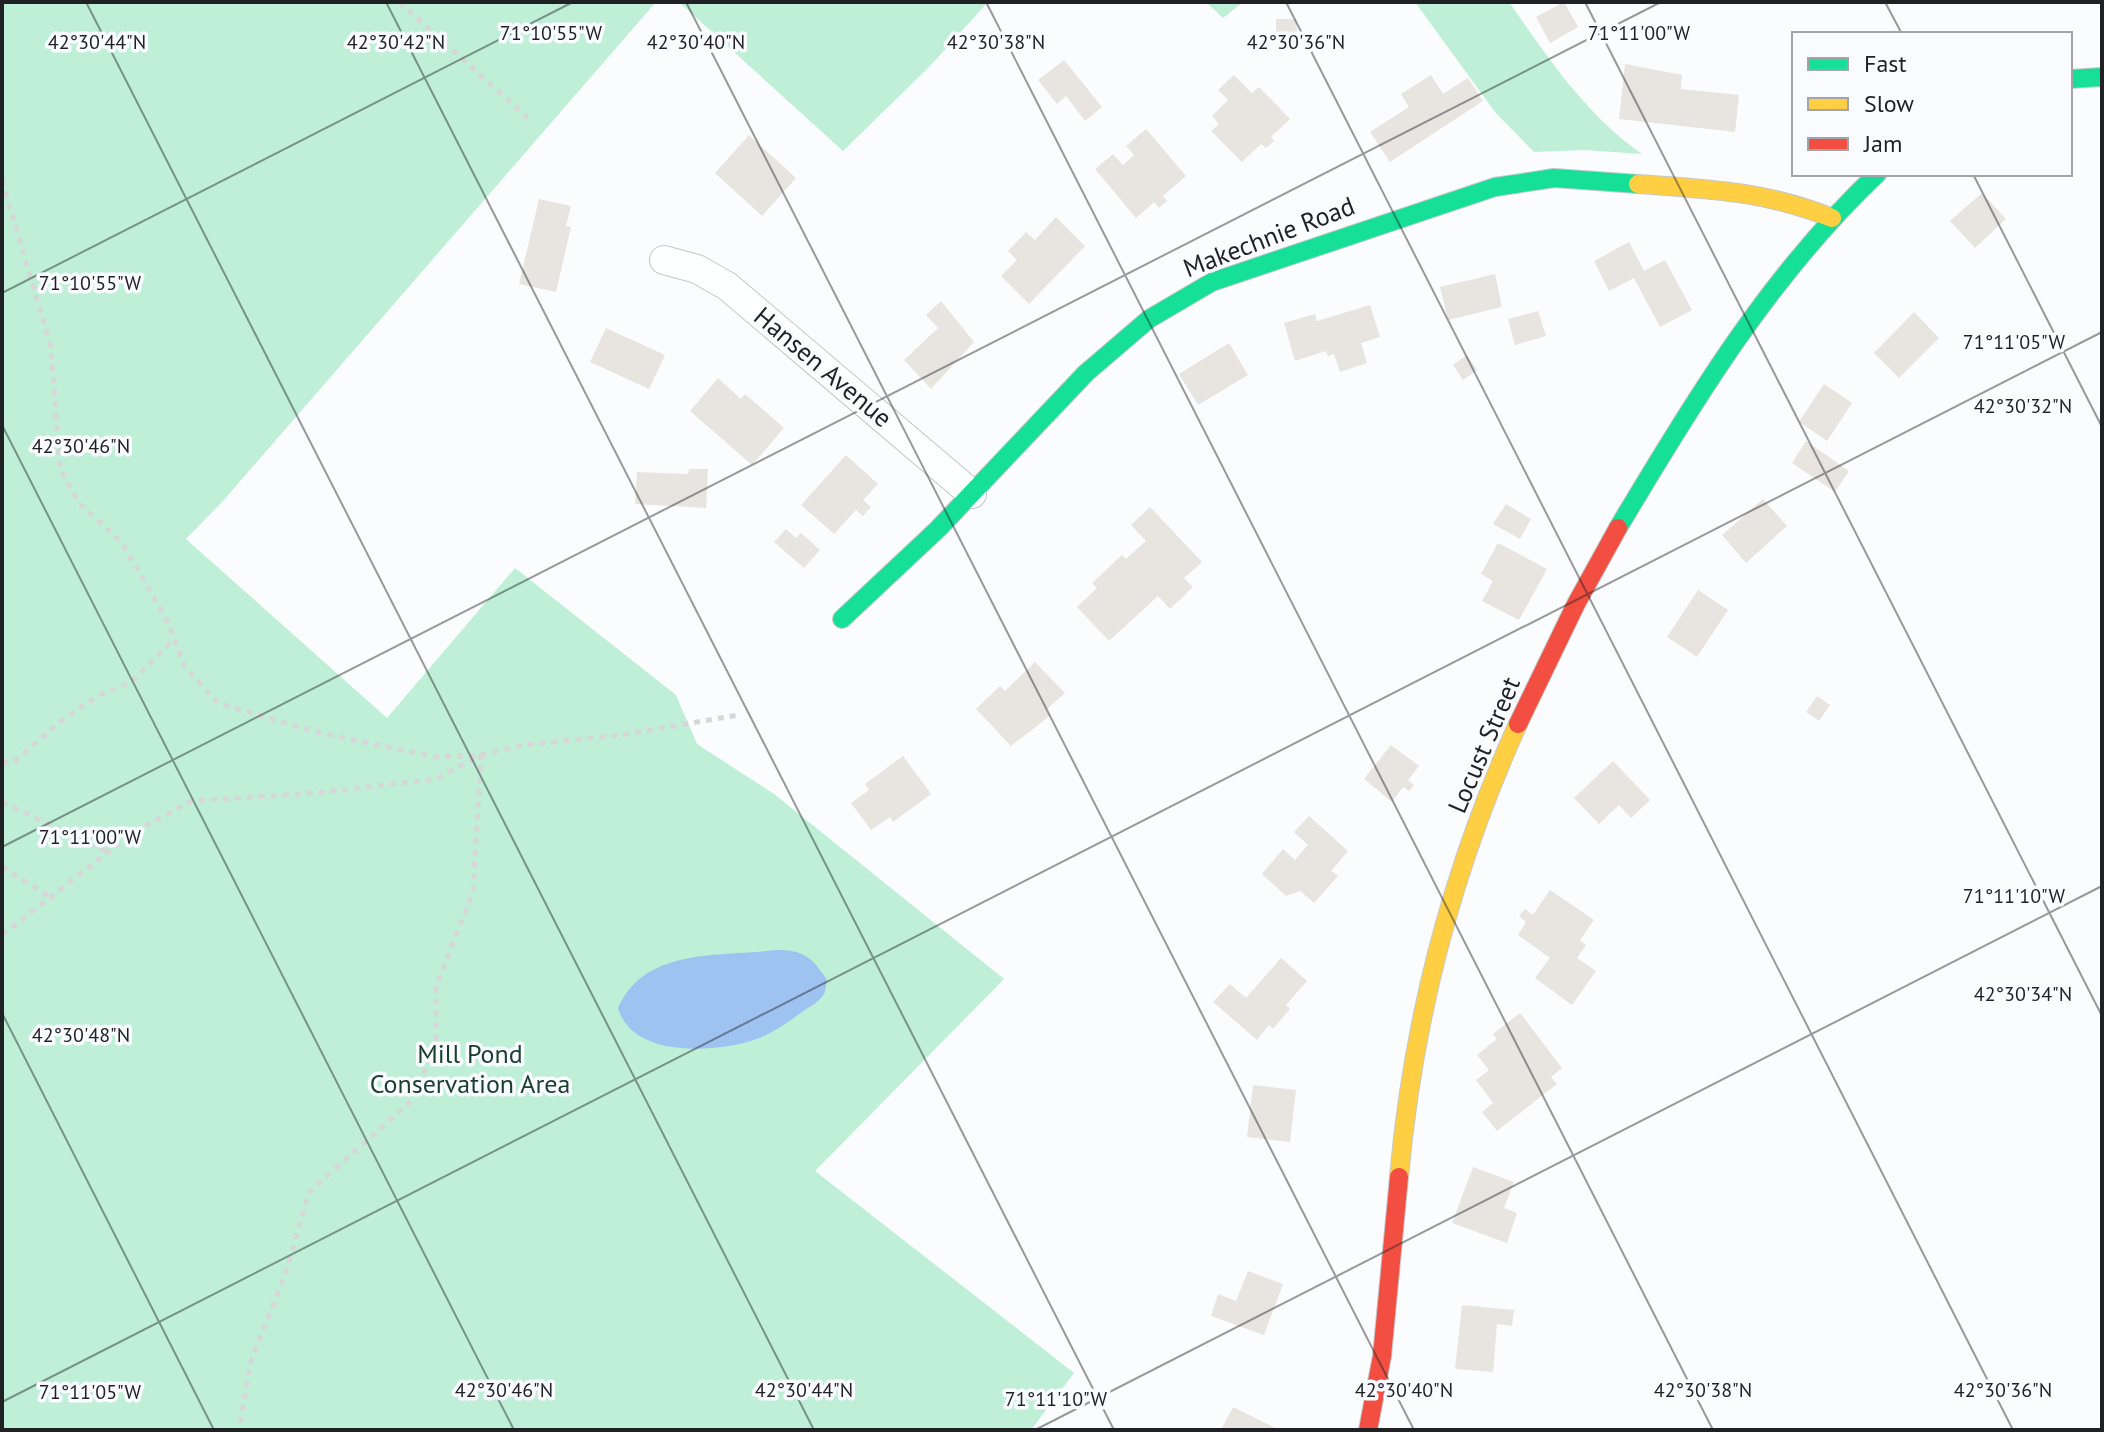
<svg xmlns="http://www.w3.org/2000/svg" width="2104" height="1432" font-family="'PT Sans',sans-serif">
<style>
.green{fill:#bff0d7}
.water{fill:#9fc3f1}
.building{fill:#e8e5e0}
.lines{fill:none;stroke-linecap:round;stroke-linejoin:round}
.street-casing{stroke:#c5c7c9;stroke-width:30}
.fast-casing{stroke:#c5c7c9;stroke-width:20}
.slow-casing{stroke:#c5c7c9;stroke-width:20}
.jam-casing{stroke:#c5c7c9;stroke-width:20}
.path{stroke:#d6d7d7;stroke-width:5;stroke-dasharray:6 6;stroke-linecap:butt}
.street{stroke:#feffff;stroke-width:28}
.fast{stroke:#16e098;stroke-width:18}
.slow{stroke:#ffcf43;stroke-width:18}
.jam{stroke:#f24e42;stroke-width:18}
.ticks{fill:none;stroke:#1f2124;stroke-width:2;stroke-opacity:0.45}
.labels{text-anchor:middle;stroke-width:7;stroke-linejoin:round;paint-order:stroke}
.street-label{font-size:26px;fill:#1f2124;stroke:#f9fbff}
.park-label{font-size:26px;fill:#1b412e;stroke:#f9fbff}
.ticks-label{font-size:20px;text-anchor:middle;fill:#1f2124;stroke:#f9fbff;stroke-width:7;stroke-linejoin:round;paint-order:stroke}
</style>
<rect width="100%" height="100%" fill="#fafcfe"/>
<path class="green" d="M2,2h654l-434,500 -36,37 201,179 128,-150 161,127 21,49 77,50 230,185 -189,192 259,202 -43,57h-1029z
M679,2h309l-58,64 -87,85z
M1206,2h37l-20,16z
M1415,2h94c40,57 76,112 133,152l-58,-4 -50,2 -39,-40z"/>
<path class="water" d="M776,950c28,0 36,7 51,30l-2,12c-4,9 -14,14 -23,20 -14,10 -30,22 -48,28 -39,13 -122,18 -136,-32 27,-61 101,-51 158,-58z"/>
<path class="building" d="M1564,2l14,25 -28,16 -14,-26z
M1276,19h20l1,15h-21z
M1064,60l38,47 -17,14 -19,-25 -9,8 -19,-24z
M1625,64l57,11 -1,14 58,6 -4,37 -116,-13z
M1234,75l18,18 7,-6 31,32 -19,18 3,4 -8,7 -5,-4 -19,18 -31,-31 8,-7 -7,-8 16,-16 -10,-10z
M1431,75l12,19 25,-16 15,23 -93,61 -20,-30 39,-25 -8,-13z
M1146,129l40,47 -23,20 4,5 -8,7 -5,-6 -18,16 -41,-49 18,-15 10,11 11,-10 -8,-9z
M749,135l47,43 -34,38 -47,-43z
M1982,193l24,26 -31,29 -25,-27z
M539,199l32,7 -5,20 5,1 -15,65 -37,-8z
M1056,217l29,29 -56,58 -28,-28 16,-16 -9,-9 18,-19 9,8z
M1629,242l15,29 21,-11 27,50 -32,17 -26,-49 -25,13 -15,-30z
M1495,274l7,33 -54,13 -8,-33z
M941,301l33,41 -43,47 -27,-29 34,-32 -12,-13z
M1370,305l10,32 -19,6 6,20 -27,9 -6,-18 -6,2 -2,-5 -31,10 -11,-38 31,-9 2,7z
M1538,311l8,25 -31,9 -7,-26z
M1914,312l25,26 -40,40 -25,-25z
M606,328l59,27 -16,34 -59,-27z
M1229,343l19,32 -50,30 -19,-31z
M1467,355l10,15 -14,10 -10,-15z
M718,378l23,21 4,-5 39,34 -32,37 -62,-54z
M1824,384l28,19 -25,38 -28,-19z
M1806,441l43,30 -14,21 -43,-29z
M846,455l32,29 -15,16 8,7 -8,9 -7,-6 -22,24 -33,-29z
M689,469h19l-2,39 -71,-4 2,-32 51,2z
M1763,499l24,27 -41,37 -24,-28z
M1506,504l25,15 -11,20 -27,-15z
M1150,507l52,55 -18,16 9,9 -23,22 -12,-13 -49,45 -32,-34 20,-19 -5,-5 30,-28 4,4 20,-18 -15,-16z
M786,529l10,9 5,-5 19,17 -16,18 -30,-26z
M1498,543l49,26 -28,51 -37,-19 11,-20 -12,-7z
M1698,590l30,20 -31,47 -30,-20z
M1035,662l30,31 -19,17 5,5 -40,31 -35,-37 24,-23 5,5z
M1817,696l13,9 -11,16 -13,-9z
M1391,745l28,21 -11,14 6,5 -5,6 -6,-4 -11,15 -28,-23z
M903,756l28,38 -38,28 -3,-5 -19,13 -20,-27 18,-13 -4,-6z
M1613,761l37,39 -19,18 -12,-13 -20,19 -25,-26z
M1309,816l39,35 -17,20 7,5 -24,27 -14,-12 -14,5 -24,-22 21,-25 12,11 13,-15 -14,-13z
M1550,890l44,30 -14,20 6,5 -9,13 19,13 -24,34 -37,-27 15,-20 -32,-23 8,-13 -7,-6 6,-7 8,6z
M1281,958l26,23 -21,24 4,4 -17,20 -4,-4 -12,15 -44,-38 17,-18 16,14z
M1520,1013l42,55 -11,9 6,7 -60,47 -15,-19 11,-9 -17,-23 13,-10 -12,-15 20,-16 -4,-5z
M1253,1085l43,5 -6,52 -43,-5z
M1473,1167l41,15 -10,26 13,5 -10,30 -55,-20z
M1248,1271l35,13 -19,51 -53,-19 7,-22 18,7z
M1462,1305l52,5 -2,16 -15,-2 -4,48 -38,-3z
M1233,1407l46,23h-58z"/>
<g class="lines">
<g class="street-casing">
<path id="street" d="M664,260l33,9 30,17 245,208"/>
</g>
<g class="fast-casing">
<path id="fast" d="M2070,79l32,-2
M1618,528c75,-126 152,-253 259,-354
M842,619l96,-90 148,-156 63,-54 63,-37 283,-95 59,-9 84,6"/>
</g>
<g class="slow-casing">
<path id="slow" d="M1638,184c70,5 128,7 194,34
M1399,1177c14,-158 53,-308 119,-453"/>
</g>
<g class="jam-casing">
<path id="jam" d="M1518,724l58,-120 42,-76
M1368,1430l14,-74 17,-179"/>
</g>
<path class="path" d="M399,2l129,116
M2,180l49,167 9,121 19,35 43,40 44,75 19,49 33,36 98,29 119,25 46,-2 42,-10 97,-10 119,-20
M2,763l14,-3 46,-40 37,-25 32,-13 43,-43
M2,802l106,50
M2,867l52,32
M2,935l133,-104 57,-30 123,-8 121,-14 45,-24 -8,137 -37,94v61l-26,55 -101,90 -23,80 -35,89 -12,69"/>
<use href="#street" class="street"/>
<use href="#fast" class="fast"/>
<use href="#slow" class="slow"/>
<use href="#jam" class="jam"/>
</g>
<path class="ticks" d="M86,2l728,1428M386,2l728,1428M686,2l728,1428M986,2l727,1428M1286,2l727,1428M1585,2l517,1014M1885,2l17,32M1973,174l129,253M2,293l571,-291M2,425l512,1005M2,847l1659,-845M2,1013l212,417M2,1402l2100,-1070M1035,1430l1067,-544"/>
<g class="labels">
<g class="street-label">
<text transform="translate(1269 237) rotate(-21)" y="9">Makechnie Road</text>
<text transform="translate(823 367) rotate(40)" y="9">Hansen Avenue</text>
<text transform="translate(1484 745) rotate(-67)" y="9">Locust Street</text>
</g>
<g class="park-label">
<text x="470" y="1063">Mill Pond<tspan x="470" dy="30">Conservation Area</tspan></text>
</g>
</g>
<g class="ticks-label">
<text x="551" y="40">71°10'55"W</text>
<text x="1639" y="40">71°11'00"W</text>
<text x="97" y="49">42°30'44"N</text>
<text x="396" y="49">42°30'42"N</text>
<text x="696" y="49">42°30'40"N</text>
<text x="996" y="49">42°30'38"N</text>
<text x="1296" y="49">42°30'36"N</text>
<text x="90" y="290">71°10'55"W</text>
<text x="2014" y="349">71°11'05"W</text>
<text x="2023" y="413">42°30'32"N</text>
<text x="81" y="453">42°30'46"N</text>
<text x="90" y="844">71°11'00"W</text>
<text x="2014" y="903">71°11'10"W</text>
<text x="2023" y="1001">42°30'34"N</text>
<text x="81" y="1042">42°30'48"N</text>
<text x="504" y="1397">42°30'46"N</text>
<text x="804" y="1397">42°30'44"N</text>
<text x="1404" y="1397">42°30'40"N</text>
<text x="1703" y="1397">42°30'38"N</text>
<text x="2003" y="1397">42°30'36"N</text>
<text x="90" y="1399">71°11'05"W</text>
<text x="1056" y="1406">71°11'10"W</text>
</g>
<rect width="2104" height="1432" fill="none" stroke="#1f2124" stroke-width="8"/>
<rect x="1792" y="32" width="280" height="144" fill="#f9fbff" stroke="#a2a4a7" stroke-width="2"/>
<rect x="1808" y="58" width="40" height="12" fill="#16e098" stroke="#a2a4a7" stroke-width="2"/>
<text x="1864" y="72" font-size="24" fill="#1f2124">Fast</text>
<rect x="1808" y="98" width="40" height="12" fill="#ffcf43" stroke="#a2a4a7" stroke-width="2"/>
<text x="1864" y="112" font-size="24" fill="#1f2124">Slow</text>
<rect x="1808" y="138" width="40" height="12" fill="#f24e42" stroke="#a2a4a7" stroke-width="2"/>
<text x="1864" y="152" font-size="24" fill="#1f2124">Jam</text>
</svg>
